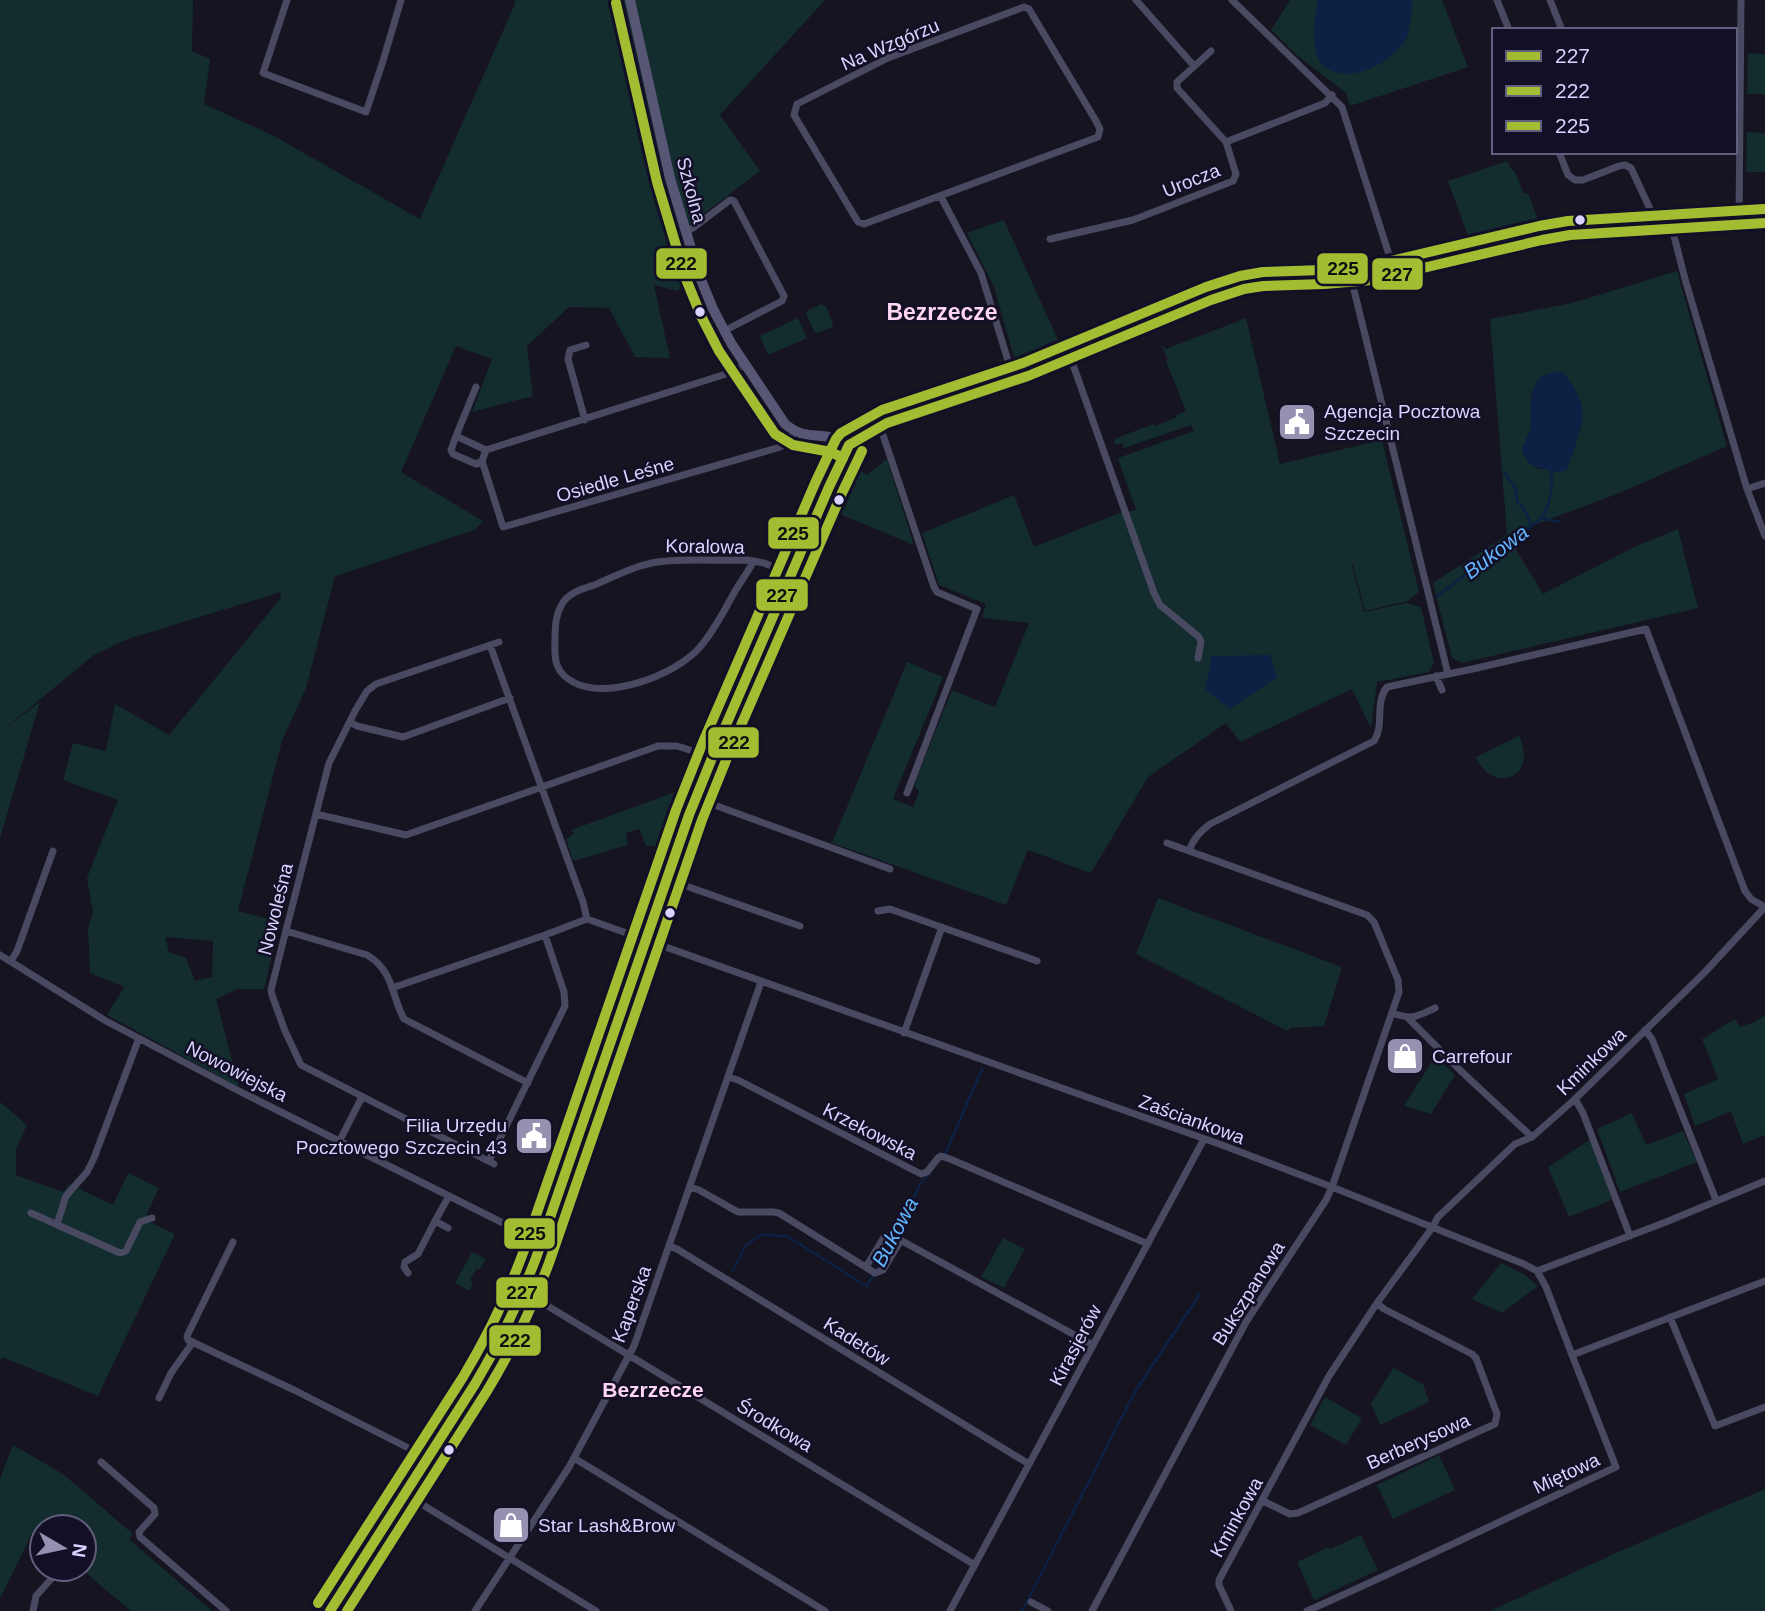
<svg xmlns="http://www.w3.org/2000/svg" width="1765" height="1611" font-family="Helvetica,sans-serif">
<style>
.green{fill:#132c2d;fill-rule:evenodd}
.water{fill:#0d2144}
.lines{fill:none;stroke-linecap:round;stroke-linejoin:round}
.stream{stroke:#0d2144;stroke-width:2.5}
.street{stroke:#4a4962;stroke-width:7}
.secondary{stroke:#575674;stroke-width:10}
.bus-1-casing{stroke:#130f26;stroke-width:16}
.bus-2-casing{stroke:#130f26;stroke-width:16}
.bus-3-casing{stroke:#130f26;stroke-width:16}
.bus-1{stroke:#a2bd31;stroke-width:10}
.bus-2{stroke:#a2bd31;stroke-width:10}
.bus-3{stroke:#a2bd31;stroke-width:10}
.bus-dot{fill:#d9d4ff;stroke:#130f26;stroke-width:2.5}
.labels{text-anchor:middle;stroke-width:5;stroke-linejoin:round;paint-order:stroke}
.street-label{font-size:19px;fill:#d9d4ff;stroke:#130f26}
.poi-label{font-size:19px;fill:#d9d4ff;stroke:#130f26;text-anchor:start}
.water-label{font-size:21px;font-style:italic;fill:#62b6ff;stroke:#130f26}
.neighbourhood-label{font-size:21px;font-weight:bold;fill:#ffd6f0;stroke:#130f26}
.quarter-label{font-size:23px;font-weight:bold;fill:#ffd6f0;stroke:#130f26}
.line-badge{stroke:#130f26;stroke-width:2.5}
.pale-badge-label{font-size:19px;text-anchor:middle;font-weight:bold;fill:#111}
</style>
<rect width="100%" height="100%" fill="#161421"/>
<path class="green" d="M0,0h193l-1,51 18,8 -6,45 70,32 146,83 95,-215v-4h310l-105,115 40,56 -84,64 12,37 -10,19 -24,-6 16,73 -35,-1 -26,-49 -40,-1 -42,39 6,50 -61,16 20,-53 -36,-13 -55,126 82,49 -9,9 -139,46 -29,112 -24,53 -44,170 42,11 -16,67h-26l-22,10 23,88 -132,-72 17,-28 -34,-14 -2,-44 5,-17 -6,-34 31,-78 -55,-20 10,-37 33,8 9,-47 54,31 111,-136 1,-7 -153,47 -34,16 -90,74 36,-27 -40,136zM165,937l48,4 -1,36 -17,4 -9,-23 -17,-6z
M1290,0h152l26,67 -118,39 -4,-13 -48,-37 -27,-26z
M1748,53l17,1v40h-18z
M1747,132l18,1v39h-19z
M1507,161l4,8 4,3 9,22 4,-1 11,29 -3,12 -61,14 -3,-1 -24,-66z
M1004,220l59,131 -46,17 -23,-81 -27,-54z
M1677,271l50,175 -110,48 -110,41 36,59 93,-48 42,-17 20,79 -236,55 -10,-5 -19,-75 74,-48 -17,-216 82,-16zM1545,374l-1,95h-6l-16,-20 9,-20v-34l8,-16z
M821,304l5,2 7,17 -1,4 -15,6 -3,-2 -8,-18 3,-3z
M798,318l9,20 -39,17 -8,-19z
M1246,318l34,146 102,-24 37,152 -11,9 -43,10 -13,-49h-1l13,50 42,-9 15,4 13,56 -5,9 -52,10 -6,46 -19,-39 -112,53 -14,-19 -78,54 -57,96 -63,-23 -22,55 -174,-62 75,-181 36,15 -50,122 20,8 6,-15 -5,-8 38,-94 43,17 34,-84 -47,-5 4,-14 -47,-19 -17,-52 92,-38 20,52 85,-34 17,-3 -18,-52 76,-27 -3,-6 -67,23 -2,-5 -7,2 -1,-6 39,-15 2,2 22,-9v-2l9,-4 -20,-50 2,-1 -5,-11 -5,-6 8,6z
M887,459l27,86 -82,-34 14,-38 8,-6 13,8z
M1519,736c20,41 -26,60 -43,21z
M689,787l-27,62 -10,-3h-6l-7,-17 -13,4 2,12 -55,16 -7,-22 8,-5 -3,-4z
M1158,898l184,69 -18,59 -34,2 -2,3 -152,-77z
M1765,1015v120l-22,9 -12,-33 -36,15 -11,-32 34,-15 -16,-40 33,-20 5,8 14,-5z
M1435,1056l20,19 -24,39 -27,-8z
M0,1102l27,23 -11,24v26l47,17 6,-8 44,21 15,-32 31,15 -12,26 3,8 25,12 -77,162 -96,-39 -2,3z
M1632,1113l14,32 37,-14 14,31 -77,30 -23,-63z
M1591,1139l21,61 -43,17 -21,-50z
M1003,1238l22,11 -21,39 -23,-11z
M472,1252l14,7 -6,10h-4l-6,11 3,3 -3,8 -15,-8z
M1501,1263l23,11 14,12 -36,27 -30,-14z
M1393,1368l30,16 6,18 -49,23 -9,-21z
M1325,1397l37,21 -16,27 -36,-20z
M13,1445l50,29 70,60 -4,5 83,72h-81l-50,-42h3v-42h-42v9l-8,-7 -34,70v-120z
M1439,1455l16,35 -62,29 -16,-34z
M1765,1489v122h-275l128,-59z
M1361,1535l17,35 -64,30 -17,-38 31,-15 2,2z"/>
<path class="water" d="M1318,0h95c-2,12 -2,26 -6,37 -2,5 -6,9 -10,13 -17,19 -56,35 -76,13 -10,-10 -7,-50 -3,-63z
M1554,371l10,2c9,12 18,26 19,42 0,11 -12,43 -16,55 -7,3 -11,2 -18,0 -16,-3 -21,-4 -27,-21l9,-20v-30l3,-11 5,-10z
M1270,655l7,22 -47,32 -25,-20 7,-33z"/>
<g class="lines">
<path class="stream" d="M1504,472l12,17 1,13c7,5 13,16 14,25
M1542,518c9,-17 11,-29 9,-47
M1437,596l105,-78 17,4
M944,1156l38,-87
M733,1270l13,-25 15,-10 26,1 79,50 8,-11
M877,1270l19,-33 24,-53 9,-10
M1022,1611l114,-221 64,-96"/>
<path class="street" d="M287,0l-24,73 103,39 17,-51 18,-61
M1136,0l58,66
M1232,0l110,107 49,154 3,14
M1497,0l12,30
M1550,0l12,30
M1024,7l5,2 67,112 4,8 -2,8 -234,87 -6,-2 -64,-107 3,-11 91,-46z
M1211,51l-34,31v6l49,54
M1559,152l9,23 7,5h8l36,-14 6,-1 6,3 20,43 1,18
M941,197l40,76 33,107
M1739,224l2,-224
M1672,228l13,51 62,210 18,47
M685,232l8,-4 37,-28 4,1 50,95 -2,5 -58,30
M1050,239l83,-19 100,-39 3,-7 -10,-32 99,-39 7,-8
M1352,282l96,392
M1071,359l83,234 6,12 39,32 2,5 -3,16
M585,420l-17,-61 2,-9 16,-5
M880,426l54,161 3,5 40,17 -70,184
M456,436l20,-49
M486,450l-4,11 -6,3 -23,-10 -2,-4 5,-14 30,14 240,-76 19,-9
M482,461l21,66 274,-79 9,-4 9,-13
M1747,489l18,-6
M753,561c-2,7 -12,20 -16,27 -12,20 -22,42 -37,59 -24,28 -93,54 -127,35 -17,-9 -19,-22 -18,-40 0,-15 0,-28 9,-41 8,-10 21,-13 33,-17 22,-10 46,-22 70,-23 27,-2 54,0 81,-1l16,3 27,11
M490,645l93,257 4,17
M1436,676l6,14
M350,722l7,4 46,11 107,-39
M695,798l195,71
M316,814l90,21 252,-89h19l35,11
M1167,843l22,8
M666,879l134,47
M878,911l12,-2 147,52
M286,931l81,24c27,16 24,40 37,64l124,64
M0,955l106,66 133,70 302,151
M11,961l6,-10 36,-100
M392,988l153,-53 42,-16 635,226 110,42 192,77 13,7 9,16 26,68
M1392,1013c20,7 24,4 43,-5
M1408,1018l54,54 70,65
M1645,1030l7,9 64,161
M904,1033l38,-106
M728,1077l10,3 183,94 6,-2 11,-14 3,-2 9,3 198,85
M1575,1099l8,14 47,123
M340,1140l22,-43
M489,1161l76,-155 -1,-14 -19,-57
M494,1164l-193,-99 -16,-34 -13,-36 -1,-5 12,-48 46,-179 26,-52 12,-20 9,-7 123,-42
M690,1187l9,3 39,22h36l5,1 96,60 8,-3 18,-30
M31,1213l89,40 6,-2 14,-29 12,-4
M57,1224l9,-28 21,-24 7,-14 45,-120
M448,1228l-13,-7 14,-25
M233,1242l-46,94 1,4 106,50 134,68
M669,1246l8,3 352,215
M866,1267l18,-30 7,-2 202,110
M1537,1271l129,-49 99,-41
M408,1273l-4,-6 1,-5 13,-8 17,-33
M523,1291l452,274
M1670,1317l45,109 50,-19
M159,1398l12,-25 22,-31
M574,1458l251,153
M101,1462l53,46 1,6 -16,18 1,5 86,74
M405,1494l191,117
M1263,1501l27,13 8,-1 197,-89 2,-10 -21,-56 -4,-4 -88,-45 -7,-6
M1031,1602l17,9
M33,1611l3,-15 24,-27
M475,1611l94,-144 65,-121 127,-364
M950,1611l254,-472
M1092,1611l154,-289 80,-122 6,-13 67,-195 -1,-12 -24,-58 -7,-7 -178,-64c4,-12 11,-19 21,-27l164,-83c11,-17 0,-37 13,-54l90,-19 169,-39 99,262 6,8 14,8 -61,66 -129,126 -43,38 -17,7 -77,73 -6,11 -55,75 -48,73 -110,204v5l12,26
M1307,1611c104,-46 206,-96 309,-144l-44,-112 193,-74"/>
<path class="secondary" d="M630,0l40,178 29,97 14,34 18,34 54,81c18,15 29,9 49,14 5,1 10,5 15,7
M330,1611l145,-227c25,-40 45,-82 61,-126l153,-443 27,-67 113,-261 20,-42 17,-11 21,-11 141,-47 183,-76 33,-11 19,-3 61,-2 48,-4 52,-11 118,-29 28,-5 195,-12"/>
<g class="bus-1-casing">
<path id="bus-1" d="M330,1611l145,-227c24,-40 44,-82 61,-126l153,-443 27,-67 113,-261 20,-42 38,-22 141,-47 183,-76 33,-11 19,-3 61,-2 48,-4 170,-40 28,-5 195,-12"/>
</g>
<g class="bus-2-casing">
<path id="bus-2" d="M616,3l41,179 29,97 15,37 18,35 56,83 18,11 38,7 12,6
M347,1611l140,-220c25,-41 45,-83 62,-128l153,-443 27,-67 113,-260 20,-42"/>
</g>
<g class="bus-3-casing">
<path id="bus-3" d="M318,1603l145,-226c24,-40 44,-81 60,-124l153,-443 27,-68 113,-261 20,-42 5,-6 41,-23 141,-47 183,-76 34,-11 23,-4 60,-2 47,-4 169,-40 29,-5 196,-12"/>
</g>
<use href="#bus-1" class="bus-1"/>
<use href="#bus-2" class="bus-2"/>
<use href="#bus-3" class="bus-3"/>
</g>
<defs>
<g id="civic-square" transform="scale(2.0125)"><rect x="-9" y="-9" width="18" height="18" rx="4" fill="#9591b1" stroke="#130f26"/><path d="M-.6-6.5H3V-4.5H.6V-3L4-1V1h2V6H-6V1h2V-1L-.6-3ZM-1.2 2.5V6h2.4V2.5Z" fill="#fff"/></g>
<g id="shop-square" transform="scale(2.0125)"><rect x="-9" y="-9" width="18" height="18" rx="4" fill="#9591b1" stroke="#130f26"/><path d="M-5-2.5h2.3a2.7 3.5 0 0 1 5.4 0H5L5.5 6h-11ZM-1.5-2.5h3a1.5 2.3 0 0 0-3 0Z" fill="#fff"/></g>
</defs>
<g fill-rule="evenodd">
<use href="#civic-square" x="1297" y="422"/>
<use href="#shop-square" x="1405" y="1056"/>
<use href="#civic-square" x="534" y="1136"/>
<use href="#shop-square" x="511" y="1525"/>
</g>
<g class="bus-dot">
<circle cx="1580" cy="220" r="6"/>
<circle cx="700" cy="312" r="6"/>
<circle cx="839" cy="500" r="6"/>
<circle cx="670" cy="913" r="6"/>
<circle cx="449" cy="1450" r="6"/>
</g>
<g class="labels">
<g class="street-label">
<text transform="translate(890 44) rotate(-23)" y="7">Na Wzgórzu</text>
<text transform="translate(1191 180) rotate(-22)" y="7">Urocza</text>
<text transform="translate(692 190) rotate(75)" y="7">Szkolna</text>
<text transform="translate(615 479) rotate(-16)" y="7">Osiedle Leśne</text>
<text transform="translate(705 546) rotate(1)" y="7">Koralowa</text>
<text transform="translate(275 909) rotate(-76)" y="7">Nowoleśna</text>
<text transform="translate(1591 1061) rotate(-44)" y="7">Kminkowa</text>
<text transform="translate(237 1071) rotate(27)" y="7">Nowowiejska</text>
<text transform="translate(1192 1119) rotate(20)" y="7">Zaściankowa</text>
<text transform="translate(870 1131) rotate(27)" y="7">Krzekowska</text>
<text transform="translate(1248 1293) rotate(-58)" y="7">Bukszpanowa</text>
<text transform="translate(631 1304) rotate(-70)" y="7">Kaperska</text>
<text transform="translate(857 1341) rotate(32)" y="7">Kadetów</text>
<text transform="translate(1075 1345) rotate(-62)" y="7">Kirasjerów</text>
<text transform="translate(775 1425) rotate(31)" y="7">Środkowa</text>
<text transform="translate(1418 1441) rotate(-24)" y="7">Berberysowa</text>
<text transform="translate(1566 1473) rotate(-25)" y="7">Miętowa</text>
<text transform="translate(1236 1517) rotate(-61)" y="7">Kminkowa</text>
</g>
<g class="poi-label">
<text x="1324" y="418">Agencja Pocztowa<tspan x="1324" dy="22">Szczecin</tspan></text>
<text x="1432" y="1063">Carrefour</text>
<text x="507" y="1132" text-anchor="end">Filia Urzędu<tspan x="507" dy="22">Pocztowego Szczecin 43</tspan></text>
<text x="538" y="1532">Star Lash&amp;Brow</text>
</g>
<g class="water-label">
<text transform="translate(1496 552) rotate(-37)" y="7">Bukowa</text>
<text transform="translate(895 1232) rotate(-62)" y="7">Bukowa</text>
</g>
<g class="neighbourhood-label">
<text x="653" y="1397">Bezrzecze</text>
</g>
<g class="quarter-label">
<text x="942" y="320">Bezrzecze</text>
</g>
</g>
<g class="line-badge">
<rect x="655" y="247" width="53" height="33" rx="7" fill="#a2bd31"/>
<rect x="1316" y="252" width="53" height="33" rx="7" fill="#a2bd31"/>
<rect x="1371" y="257" width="53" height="34" rx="7" fill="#a2bd31"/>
<rect x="767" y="516" width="53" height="34" rx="7" fill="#a2bd31"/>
<rect x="755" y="578" width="54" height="34" rx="7" fill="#a2bd31"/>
<rect x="707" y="726" width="53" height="33" rx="7" fill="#a2bd31"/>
<rect x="503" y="1217" width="53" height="33" rx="7" fill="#a2bd31"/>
<rect x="495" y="1276" width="54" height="33" rx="7" fill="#a2bd31"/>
<rect x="488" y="1324" width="54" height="33" rx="7" fill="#a2bd31"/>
</g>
<g class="pale-badge-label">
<text x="681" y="270">222</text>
<text x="1343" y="275">225</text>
<text x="1397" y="281">227</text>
<text x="793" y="540">225</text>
<text x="782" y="602">227</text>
<text x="734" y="749">222</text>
<text x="530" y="1240">225</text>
<text x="522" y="1299">227</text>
<text x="515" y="1347">222</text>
</g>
<rect x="1492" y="28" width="245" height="126" fill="#130f26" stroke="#625e7d" stroke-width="2"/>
<rect x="1506" y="51" width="35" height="10" fill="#a2bd31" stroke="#625e7d" stroke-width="2"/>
<text x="1555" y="63" font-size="21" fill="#d9d4ff">227</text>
<rect x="1506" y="86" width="35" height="10" fill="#a2bd31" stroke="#625e7d" stroke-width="2"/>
<text x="1555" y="98" font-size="21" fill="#d9d4ff">222</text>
<rect x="1506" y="121" width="35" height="10" fill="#a2bd31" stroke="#625e7d" stroke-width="2"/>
<text x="1555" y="133" font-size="21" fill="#d9d4ff">225</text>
<g transform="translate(63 1548) rotate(99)"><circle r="33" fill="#130f26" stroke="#625e7d" stroke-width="2"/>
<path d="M0-5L12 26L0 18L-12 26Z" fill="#9591b1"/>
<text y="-10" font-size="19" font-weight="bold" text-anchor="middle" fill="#d9d4ff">N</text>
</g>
</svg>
